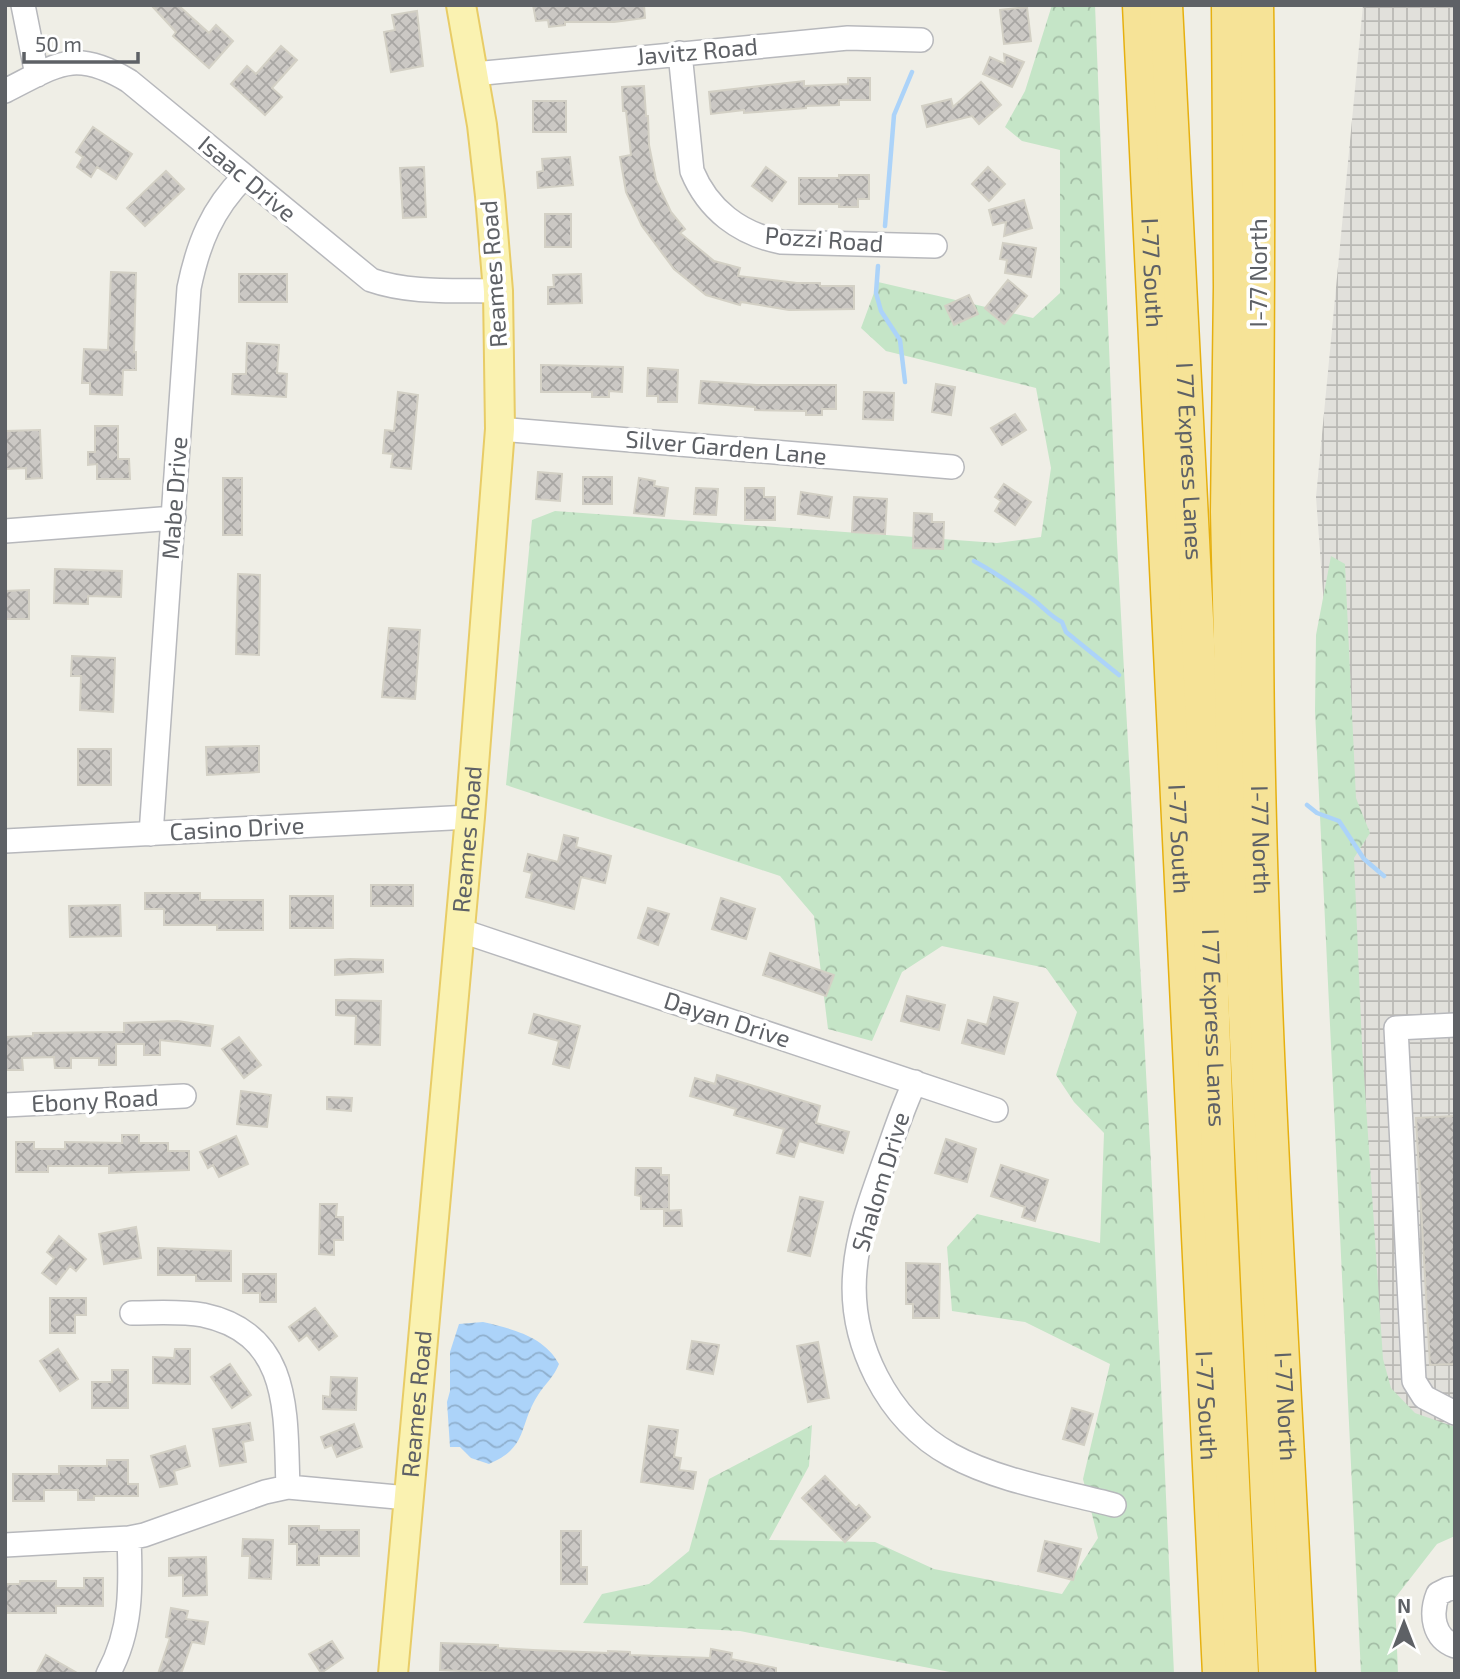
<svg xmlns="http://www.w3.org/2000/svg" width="1460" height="1679" font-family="'Exo 2',sans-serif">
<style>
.industrial{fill:url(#industrial-grid)}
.forest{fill:url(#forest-crowns)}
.water{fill:url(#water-waves)}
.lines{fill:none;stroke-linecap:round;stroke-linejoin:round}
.stream{stroke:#acd3f9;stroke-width:4.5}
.building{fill:url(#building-cross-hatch);stroke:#d3d0c5;stroke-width:2}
.minor-casing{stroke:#b7b8bc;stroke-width:26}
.major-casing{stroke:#e8cc66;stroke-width:32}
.highway-casing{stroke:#e6b010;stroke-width:35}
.minor{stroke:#fff;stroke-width:23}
.major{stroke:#faf2b1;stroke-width:28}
.highway{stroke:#f6e397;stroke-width:32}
.labels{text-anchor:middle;stroke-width:7;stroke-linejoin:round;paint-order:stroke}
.street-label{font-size:24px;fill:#5e6166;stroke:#fff}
</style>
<defs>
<pattern id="industrial-grid" width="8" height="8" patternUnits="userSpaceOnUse" patternTransform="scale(1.75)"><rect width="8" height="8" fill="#e1e0db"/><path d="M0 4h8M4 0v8" fill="none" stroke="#bab9b5"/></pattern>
<pattern id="forest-crowns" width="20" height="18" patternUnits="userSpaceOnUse" patternTransform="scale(1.75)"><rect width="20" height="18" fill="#c5e5c7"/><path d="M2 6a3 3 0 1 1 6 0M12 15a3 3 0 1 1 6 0" fill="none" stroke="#a3bda5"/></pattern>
<pattern id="water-waves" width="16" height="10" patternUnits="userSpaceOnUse" patternTransform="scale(1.75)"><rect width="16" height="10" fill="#acd3f9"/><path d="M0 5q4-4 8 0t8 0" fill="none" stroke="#8fafcd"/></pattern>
<pattern id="building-cross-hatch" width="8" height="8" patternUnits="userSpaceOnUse" patternTransform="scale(1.75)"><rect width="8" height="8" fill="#cbc8c4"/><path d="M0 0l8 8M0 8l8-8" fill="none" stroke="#a8a6a3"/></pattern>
</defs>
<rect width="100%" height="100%" fill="#efeee6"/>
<path class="industrial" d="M1363,5h92v1435l-79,-26 -35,-576 -25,-341z"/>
<path class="forest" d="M1052,5h43l22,537 34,622 23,510h-214l-220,-43 -157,-8 19,-29 47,-10 40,-33 20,-72 103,-54 -3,41 -40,74 106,2 59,27 128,25 36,-56 -15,-59 27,-115 -85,-42 -73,-11 -5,-64 30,-33 123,29 4,-110 -30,-31 -18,-27 21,-63 -31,-44 -104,-22 -40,26 -30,69 -44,-12 -14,-113 -34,-40 -274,-91 26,-265 23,-9 442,32 44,-6 10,-69 -15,-80 -150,-37 -25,-23 17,-46 155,36 27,-25v-143l-38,-9 -17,-14 20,-36z
M1331,556l14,8 11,234 14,35 -16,25 8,187 21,314 8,29 24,25 40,14v109l-18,8 -42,54 3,76h-37l-46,-963 1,-76z"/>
<path class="water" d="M483,1322c29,7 61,14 76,42 -5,13 -14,20 -21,31 -20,31 -9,52 -49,69l-18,-6 -11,-11h-10l-3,-45 3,-11v-39l9,-28z"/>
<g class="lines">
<path class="stream" d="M885,226l9,-111 18,-43
M878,266l-2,27 5,18 19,29 5,42
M974,561c22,12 41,25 61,40 9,7 16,16 27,21l4,10 53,43
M1307,805l10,8 22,8 25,38 20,17"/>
</g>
<path class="building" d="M151,5h27l31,28 7,-8 17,16 -24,27 -36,-32 3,-4z
M533,5h111l1,13 -31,4h-49v3l-16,2 -1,-7 -12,1z
M1027,7l4,34 -27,3 -4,-34z
M417,11l6,55 -32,6 -7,-40 11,-2 -3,-15z
M281,46l16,14 -25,28 10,9 -17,18 -34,-31 16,-18 9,8z
M1004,54l20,8 -12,25 -29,-13 7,-17 15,7z
M848,78h22v22h-31v5l-33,1v2l-62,5v-3l-33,4 -2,-22 95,-11v5l44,-2z
M981,82l20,23 -22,19 -7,-8 -45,11 -5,-21 29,-7 2,8z
M644,86l2,30h2l1,29 7,35 15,32 14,17 -5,4 34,28 26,7 -2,8 59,7h23v3h34v23l-65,1 -48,-8 -1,3 -34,-10 -32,-26 -32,-43 -16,-34 -6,-35 11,-2 -5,-44h-3l-1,-24z
M533,101h33v31h-33z
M93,127l39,27 -16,25 -19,-12 -6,10 -14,-10 6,-10 -7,-5z
M570,157l3,28 -35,3 -1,-16 6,-1 -1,-12z
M424,167l2,50 -23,1 -3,-50z
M766,167l20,15 -14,19 -20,-15z
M988,167l17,17 -16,17 -17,-17z
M166,171l18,18 -39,37 -18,-18z
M839,175h30v24h-11v8h-19v-3h-40v-26h40z
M1024,200l8,28 -28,8 2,-14 -13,3 -4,-15z
M545,214h26v33h-26z
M1003,243l33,5 -5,29 -26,-4 2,-13 -7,-1z
M111,272l25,1 -2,79h2v18h-13l-1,25 -32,-1v-11h-8l2,-34 24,1z
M239,274h48v28h-48z
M581,274l1,29 -34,1v-17h6l-1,-12z
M1008,280l19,16 -23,28 -19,-16z
M969,295l9,19 -24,11 -9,-19z
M247,343l32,2 -2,28 10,1 -1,23 -54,-3 1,-20h13z
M541,365l82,2 -1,25 -13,-1v6h-17v-5h-51z
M648,368l30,2 -1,32h-19v-6h-11z
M701,381l55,4h80v24h-14v6h-16v-4l-51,-1v-3l-56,-4z
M936,384l19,3 -4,28 -19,-3z
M398,392l20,3 -7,74 -20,-2 2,-13 -10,-1 2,-23 9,1z
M864,392l30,1 -1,27 -30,-1z
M1015,414l11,16 -24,15 -11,-17z
M95,426h23v33h11l1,20h-33v-15l-9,1v-13h7z
M40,430l2,48 -16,1v-11l-21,1v-38z
M538,472l24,2 -2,27 -24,-2z
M583,477h29v27h-29z
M223,478h19v57h-19z
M639,478l16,3 -1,5 14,2 -4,28 -30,-3z
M1004,484l27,18 -16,23 -20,-14 6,-10 -6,-4z
M696,488l22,1 -2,26 -22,-1z
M745,488h19v9h11v23h-30z
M801,492l31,5 -3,21 -31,-4z
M854,497l33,2 -2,35 -33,-2z
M914,513l18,1v8h12l-1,27 -30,-1z
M55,569l67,2 -1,26 -33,-1v8l-34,-1z
M238,574l22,1 -1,80 -23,-1z
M29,590v29h-24v-28z
M389,628l31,2 -5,69 -33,-2z
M72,656l43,2 -2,54 -33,-2 1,-34h-10z
M259,746v26l-52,3 -1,-28z
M78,749h33v36h-33z
M564,835l14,3 -2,9 35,9 -6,27 -24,-6 -7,32 -48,-12 6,-24 -8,-2 4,-17 30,8z
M371,885h42v21h-42z
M145,893h55v7h63v30h-46v-5h-53v-16h-19z
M290,896h43v32h-43z
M721,898l34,11 -9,30 -34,-10z
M120,905l1,31 -51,1 -1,-31z
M648,908l21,6 -11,31 -20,-7z
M770,953l64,22 -8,21 -63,-21z
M350,959l33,1v12l-48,3v-15z
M907,996l38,9 -6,25 -38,-9z
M994,997l24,6 -14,51 -42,-11 6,-23 19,5z
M336,1000l45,1 -1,44 -25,-1 1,-28 -20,-1z
M534,1014l46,12 -11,42 -16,-4 6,-23 -30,-8z
M177,1021l36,5 -3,20 -50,-6v15h-16v-11h-28v21h-17v-7h-28v10h-16l-1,-11 -32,1 1,12h-17l-1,-33 28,-1v-3l91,-1v-9z
M239,1037l22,28 -17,13 -22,-29z
M717,1075l103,31 -4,17 33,9 -6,21 -44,-12 -5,16 -17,-4 7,-24 -50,-14 2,-6 -46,-13 5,-18 20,6z
M241,1091l30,4 -4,32 -30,-3z
M327,1097l25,1 -1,13 -24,-2z
M1455,1116v248l-25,1 -14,-247z
M122,1135h17v8h29v8h21v19l-80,3v-7h-61v6h-32v-30h18v7h31v-7l57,1z
M236,1136l12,28 -29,13 -6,-12 -5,3 -8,-16z
M946,1139l30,10 -9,33 -32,-9z
M1001,1165l47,15 -13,41 -13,-4 3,-10 -34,-11z
M636,1168h25v7h8v34h-28v-13l-6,-1z
M800,1197l23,5 -13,54 -22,-5z
M320,1204h17l-1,13h7v23h-9v15l-15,-1z
M681,1210l1,16h-18v-15z
M136,1227l5,31 -37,6 -5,-30z
M59,1236l27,23 -10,12 -6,-5 -14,18 -14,-11 12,-15 -7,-6z
M158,1248l73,3v30h-35v-6h-38z
M906,1263l34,1 -1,54h-26v-14h-7z
M243,1274h33v28h-16v-9h-17z
M50,1298h36v17h-11v18h-25z
M315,1308l22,28 -18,14 -12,-15 -8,6 -10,-14z
M692,1341l27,4 -6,29 -26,-5z
M818,1342l11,56 -21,4 -11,-56z
M58,1349l20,30 -18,12 -20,-30z
M175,1349h15v35l-37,-1v-26l21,1z
M230,1364l21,31 -19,13 -21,-31z
M112,1370h16v38h-36v-26h20z
M331,1377l26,1 -1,32 -33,-1v-13l7,1z
M1072,1408l21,6 -9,31 -21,-6z
M250,1423l3,17 -10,2 3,20 -26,4 -7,-37z
M354,1424l8,23 -25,10 -5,-12 -7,3 -4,-11z
M649,1426l29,4 -4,27 7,1 -2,12 17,2 -3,17 -52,-7z
M185,1446l5,20 -16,5 3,13 -17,3 -9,-31z
M107,1460h21v24h10v12h-44v4h-16v-10h-34v11h-31v-27h46v-8h48z
M825,1476l31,32 3,-3 11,12 -25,25 -43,-44z
M289,1526h30v4h40v26h-40v9h-22v-21h-8z
M561,1531h20v36h6v17h-26z
M243,1539l30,1 -2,39 -22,-1 1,-22h-8z
M1045,1541l36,8 -8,31 -35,-9z
M206,1557l1,38 -24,1v-21l-14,1v-18z
M84,1578h19v28h-47v7h-51v-29h15v-3h36v7h28z
M171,1608l17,3 -2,8 22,3 -4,22 -12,-2 -11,32h-23l12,-36 -4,-1z
M332,1641l11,17 -22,15 -12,-19z
M441,1643l57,2v3l35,2 75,3v-2l22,1v3l80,3 1,-9 21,4 -1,6 45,9v6h-248l-88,-4z
M46,1655l33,19h-43z"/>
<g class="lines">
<g class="minor-casing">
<path id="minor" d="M23,5l14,70
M680,53l12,118c16,39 48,63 89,71l154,4
M474,74l374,-36 73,2
M5,91c52,-26 69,-43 124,-10l242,199c40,14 85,10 127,11
M500,429l452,38
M5,531l169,-13
M151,834l38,-546c9,-44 23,-79 55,-111
M5,841l465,-24
M459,930l537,180
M1455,1025l-59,3 18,353 10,16 31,16
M915,1082c-12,25 -20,50 -29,75 -13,37 -28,75 -31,113 -7,72 32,150 96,185 47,26 110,36 163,50
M5,1105l179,-9
M132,1313c23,0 48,-2 71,2 90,19 82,101 85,172
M5,1545l124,-7 15,-3 121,-43 23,-5 120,11
M1455,1588l-7,1 -10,5c-8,20 -5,44 17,52
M108,1674c24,-43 23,-88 21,-136"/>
</g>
<g class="major-casing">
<g id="major">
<path id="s1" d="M393,1674l77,-857 30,-388 -2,-138 -8,-95 -8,-71 -21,-120"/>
</g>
</g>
<g class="highway-casing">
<g id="highway">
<path id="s2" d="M1139,5l80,1669"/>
<path id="s3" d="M1166,5l37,733 16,445 23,491"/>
<path d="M1228,5l2,282 -3,225 5,218 43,944"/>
<path id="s4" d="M1257,5c4,241 -3,481 1,722 5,315 26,631 41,947"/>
</g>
</g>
<use href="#minor" class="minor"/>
<use href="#major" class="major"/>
<use href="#highway" class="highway"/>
</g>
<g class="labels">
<g class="street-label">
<text transform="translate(697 52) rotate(-5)" y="8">Javitz Road</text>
<text transform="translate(247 179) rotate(40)" y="8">Isaac Drive</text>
<text transform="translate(824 240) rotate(4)" y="8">Pozzi Road</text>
<text dy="8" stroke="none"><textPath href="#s2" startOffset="268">I-77 South</textPath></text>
<text transform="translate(1259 273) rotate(-90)" y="8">I-77 North</text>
<text transform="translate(494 274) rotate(-94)" y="8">Reames Road</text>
<text transform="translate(726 448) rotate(5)" y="8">Silver Garden Lane</text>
<text dy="8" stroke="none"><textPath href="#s3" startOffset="457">I 77 Express Lanes</textPath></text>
<text transform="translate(175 498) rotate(-86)" y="8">Mabe Drive</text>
<text transform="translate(237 829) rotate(-3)" y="8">Casino Drive</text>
<text dy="8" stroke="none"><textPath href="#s1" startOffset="838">Reames Road</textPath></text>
<text dy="8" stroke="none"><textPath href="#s2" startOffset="835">I-77 South</textPath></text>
<text dy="8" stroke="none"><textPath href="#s4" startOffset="835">I-77 North</textPath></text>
<text transform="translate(727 1020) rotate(18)" y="8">Dayan Drive</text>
<text dy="8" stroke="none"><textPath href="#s3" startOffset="1024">I 77 Express Lanes</textPath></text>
<text transform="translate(95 1101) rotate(-3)" y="8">Ebony Road</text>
<text transform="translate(881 1182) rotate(-73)" y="8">Shalom Drive</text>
<text dy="8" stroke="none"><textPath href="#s1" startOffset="271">Reames Road</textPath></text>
<text dy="8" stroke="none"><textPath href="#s2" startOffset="1402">I-77 South</textPath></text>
<text dy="8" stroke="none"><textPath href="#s4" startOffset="1402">I-77 North</textPath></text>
</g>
</g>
<rect width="1460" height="1679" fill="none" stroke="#5e6166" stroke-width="14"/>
<g transform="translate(1404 1623)" stroke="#ffffff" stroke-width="5" paint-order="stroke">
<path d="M0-5L12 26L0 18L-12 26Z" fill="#5e6166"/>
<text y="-10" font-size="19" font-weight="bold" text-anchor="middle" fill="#5e6166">N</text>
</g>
<path d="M24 52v10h114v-10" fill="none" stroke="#5e6166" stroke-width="3.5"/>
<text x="35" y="52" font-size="21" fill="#5e6166" stroke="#ffffff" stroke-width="5" paint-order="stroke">50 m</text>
</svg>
